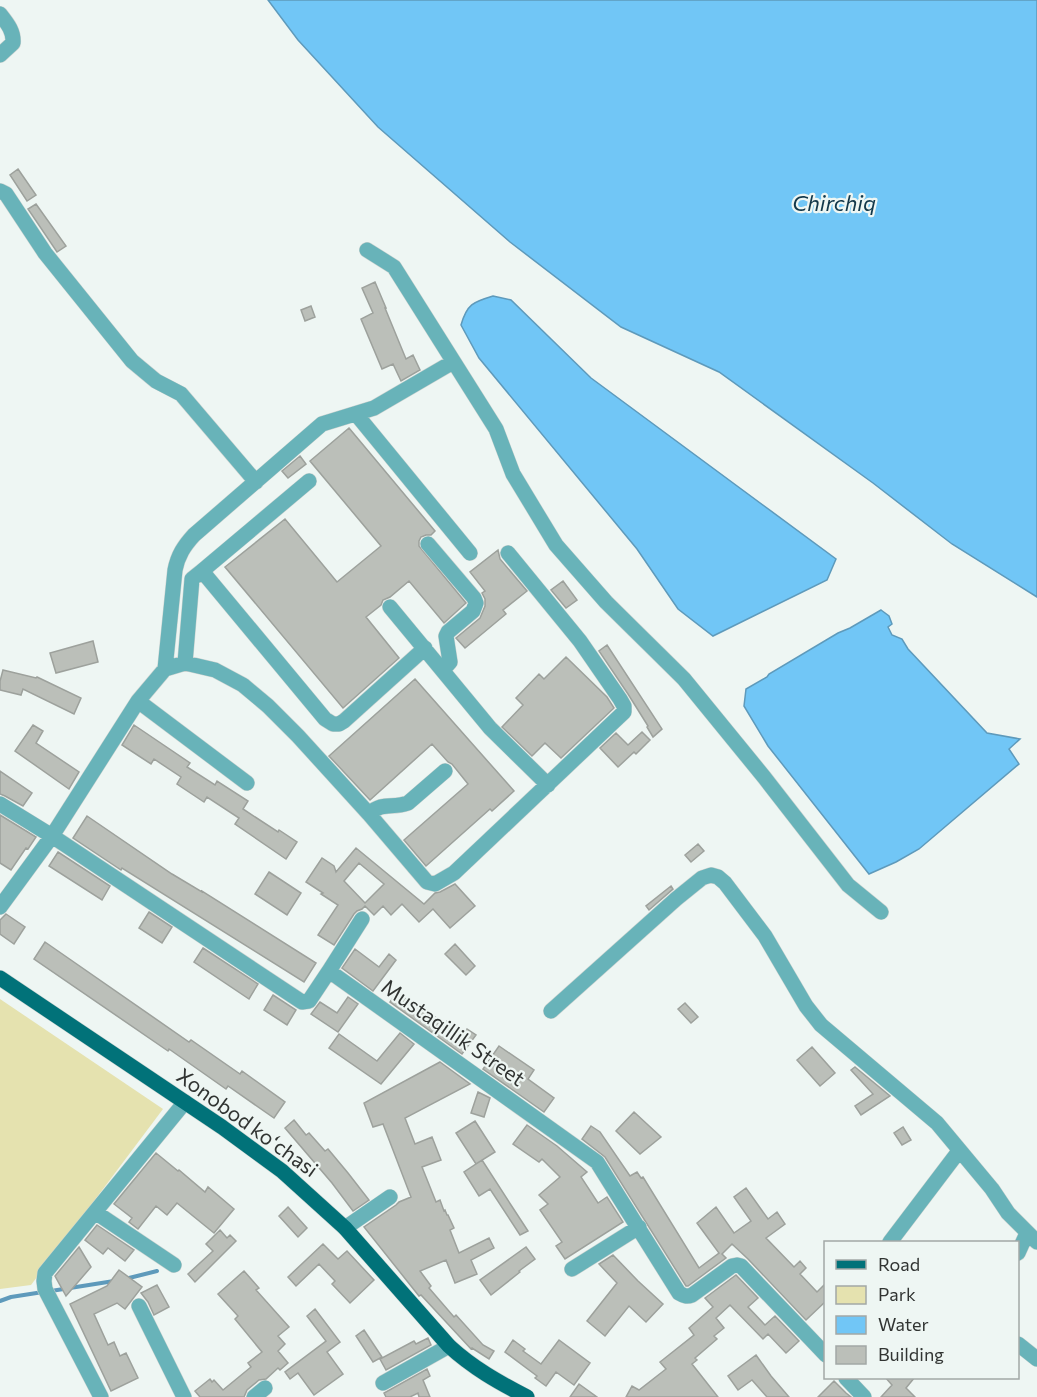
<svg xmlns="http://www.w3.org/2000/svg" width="1037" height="1397" font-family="Commissioner,sans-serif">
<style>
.green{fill:#e5e2af}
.water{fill:#71c6f6;stroke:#5e9abb;stroke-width:1.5}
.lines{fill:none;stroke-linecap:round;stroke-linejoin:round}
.stream{stroke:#5e9abb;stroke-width:4}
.building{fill:#bbbfb9;stroke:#9da19c;stroke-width:1.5;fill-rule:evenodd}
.minor-casing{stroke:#ccd3d0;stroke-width:16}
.major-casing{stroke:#ccd3d0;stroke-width:16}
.minor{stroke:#68b3b9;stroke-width:15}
.major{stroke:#017279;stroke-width:15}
.labels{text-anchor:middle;stroke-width:4.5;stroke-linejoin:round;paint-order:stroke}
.street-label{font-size:21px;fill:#313432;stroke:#eef6f3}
.water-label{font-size:22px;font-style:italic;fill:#12384b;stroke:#eef6f3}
</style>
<rect width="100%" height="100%" fill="#eef6f3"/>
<path class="green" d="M0,999l163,110 -132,176 -31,4z"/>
<path class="water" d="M268,0h769v597l-85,-53 -79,-61 -154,-111 -98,-45 -111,-85 -132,-115 -80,-87z
M493,296l18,4 80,78 245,181 -9,21 -114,56 -35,-27 -41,-60 -158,-191 -18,-33c6,-21 12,-23 32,-29z
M881,610l8,6 3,8 -4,3 4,8 10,4 6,10 79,84 33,6 -11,10 10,15 -100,85 -23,13 -27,12 -101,-128 -24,-40 2,-17 21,-12 2,-3 69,-41 12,-5z"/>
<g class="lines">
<path class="stream" d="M125,1279l32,-8
M51,1291l63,-10
M0,1301l11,-4 32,-5"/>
</g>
<path class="building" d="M18,169l18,26 -9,6 -17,-26z
M36,204l30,42 -9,6 -29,-43z
M375,282l11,26h-1l21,51 7,-4 7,15 -19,11 -8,-17 -11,5 -21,-50 12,-6 -11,-25z
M311,306l4,11 -10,4 -4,-11z
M349,428l86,103 -4,4h-5l-5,2 -2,4v5l47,57 -22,20 -35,-42 -19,16 -7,3 -2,5 -15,12 33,41 -56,50 -118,-141 60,-48 52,63 44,-36 -71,-85z
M300,456l6,8 -18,14 -6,-7z
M498,550l2,9 27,32 -24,19 3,4 -41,34 -9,-10 24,-20 5,-12v-7l-3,-6 3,-2 -15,-19z
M563,581l14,19 -11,8 -15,-18z
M93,641l5,21 -42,11 -6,-20z
M607,645l55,84 -9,8 -6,-10 1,-1 -20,-32 -29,-43z
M566,657l41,40 7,11 -53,50 -16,-15 -13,13 -30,-29 21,-22 -7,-7 23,-24 5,5z
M3,670l33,8 1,-1 44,21 -7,16 -51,-25 -2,6 -21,-5v-9z
M415,679l99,112 -22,20 -2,-2 -64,57 -22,-26 64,-56 -16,-20 -4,-2 -16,-18 -62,56 -41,-44z
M33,725l10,6 -7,12 43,29 -10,17 -54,-38z
M134,725l56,38 -3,4 28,18 2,-4 31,20 -5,8 35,23 1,-2 18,12 -11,17 -51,-35 4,-6 -32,-21 -3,5 -27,-18 4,-7 -27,-18 -3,5 -29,-19z
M642,732l8,8 -14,14 -2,-2 -16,15 -18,-19 16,-15 12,12z
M0,771l32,22 -9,13 -18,-10 -5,-2z
M0,815l36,22 -8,12 -2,-1 -15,22 -11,-7z
M87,816l85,58 30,18v-1l114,72 -12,19 -182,-114 -1,2 -48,-32z
M698,844l6,7 -13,11 -6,-7z
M356,848l68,56 11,-11 5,-1 15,-8 20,22 -25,22 -17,-19 -14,13 -17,-18 -11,11 -8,-9 -9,9 -9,-9 -3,3 -5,2 -3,3 -20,31 -16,-10 20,-30 -17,-11 2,-1 -17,-11 16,-24 12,8 2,6zM359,863l25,21 -19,19 -21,-22z
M58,852l52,34 -8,14 -53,-34z
M269,872l32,21 -14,22 -32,-21z
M671,886l2,3 -24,21 -3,-4z
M149,912l23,15 -10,16 -23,-15z
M6,914l19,13 -11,17 -14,-10v-14z
M45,942l144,100 2,-2 49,34 2,-3 43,31 -11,16 -46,-32 -2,3 -57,-40 -1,2 -134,-92z
M455,944l20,22 -9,9 -21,-21z
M203,948l55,36 -9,15 -55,-37z
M355,949l24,18 10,-13 7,6 -23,31 -31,-23z
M397,992l18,14 2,-2 28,20 2,-3 17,12 3,-4 9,6 -14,19 -72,-52z
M273,995l23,15 -9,15 -23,-15z
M348,997l10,7 -20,28 -27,-18 9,-12 17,11z
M685,1003l13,14 -7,6 -13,-14z
M400,1033l14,11 -33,40 -52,-36 10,-14 38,27z
M499,1046l35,24 -6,9 26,19 -10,14 -61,-43z
M812,1047l23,26 -15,13 -23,-26z
M440,1062l30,22 -65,34 10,26 17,-7 9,23 -19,7 14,35 4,-2 4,11 1,-1 2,5h1l6,13 -4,2 9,23 30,-15 5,10 -23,12 6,14 -22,9 -9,-23 -26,11 11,15 -2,2 25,29 2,-2 27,30 11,6 -5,8 -17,-11 -1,1 -50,-54 -2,1 -55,-69 32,-22 3,-3 12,-5 -28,-73 -10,3 -9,-24z
M855,1067l35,29 -29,19 -6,-9 18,-12 -22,-24z
M478,1092l12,6 -6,19 -13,-4z
M634,1112l27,25 -21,17 -24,-23z
M294,1120l12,15 3,-2 16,18 3,-2 20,24 21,27 -16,11 -21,-28 -47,-55z
M475,1121l20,31 -19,12 -20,-31z
M527,1125l30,21 30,26 -6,5 17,26 9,-6 16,25 -58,37 -9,-13 6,-4 -22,-32 8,-6 -9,-9 21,-18 -18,-18 -3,3 -26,-18z
M591,1126l9,6 30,44 7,-4 4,6 2,-1 56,91 20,-15 -22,-30 19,-16 18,26 17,-12 -17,-24 12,-9 22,31 9,-7 8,12 -19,14 28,29 6,-6 6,7 -6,6 17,18 8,-8v18l-19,18 -58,-61 -16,-15 -10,10 4,4 -38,28h-2l-81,-129 -23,-18z
M903,1127l8,13 -9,5 -8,-12z
M156,1153l22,18 1,-1 26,22 3,-5 26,22 -20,24 -37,-30 -10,12 -11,-9 -18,23 -9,-7 3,-4 -18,-14z
M482,1160l29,45 17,26 -8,4 -30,-46 -11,7 -15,-24z
M288,1207l19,21 -9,9 -19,-21z
M97,1225l37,25 -9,11 -17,-13 -5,6 -18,-14z
M220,1230l7,8 3,-3 6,6 -41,41 -7,-8 25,-23 -7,-7z
M323,1244l15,15 9,-8 27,29 -24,23 -18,-19 3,-3 -16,-17 -23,22 -8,-9z
M79,1247l12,20 -25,29 -11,-20z
M526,1247l9,12 -16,12 1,1 -29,23 -11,-15z
M613,1255l25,26 25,23 -17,18 -17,-16 -24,30 -18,-15 30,-38 -18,-19z
M119,1270l23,17 -17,22 -8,-6 -23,11 14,31 6,-3 6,14 6,-3 12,25 -27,13 -41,-87 37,-18z
M244,1271l15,17 -3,2 33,37 -11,9 7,8 -7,7 10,12 -8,7 -2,-2 -12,11 -7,1 -12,10 -3,7h-44l-5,-6 15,-12 2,3 2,-2 9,10 28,-23 -3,-4 14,-11 -27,-33 3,-3 -20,-22z
M736,1275l22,23 -10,9 17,18 10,-9 24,25 -13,12 -18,-19 -5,5 -33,-34 -14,13 8,10 -10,8 3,3 -22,19 2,2 -5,4 26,33h-92l6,-11 7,4 27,-21 -6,-7 34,-27 -5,-7 24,-21 -8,-9z
M157,1285l12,22 -15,8 -6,-13 -7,-9z
M315,1309l25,33 -13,10 16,22 -29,21 -16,-22 -8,6 -5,-7 41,-31 -19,-25z
M364,1330l18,27 -9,5 -17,-26z
M428,1338l3,7 -45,25 -6,-11 34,-18 2,3z
M513,1340l12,9 -2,2 18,13 18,-24 31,23 -16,22 -18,-13 -10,14 -11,-8 2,-2 -32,-24z
M756,1355l15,21 18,21h-22l-15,-17 -14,10 -10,-14z
M427,1369l3,7 -7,4 7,17h-11l-1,-4 -8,4h-24l-2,-4z
M885,1377h30l-9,11 9,9h-34l11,-12z
M834,1381l12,12 5,4h-33z
M579,1384l18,13h-27z"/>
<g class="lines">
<g class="minor-casing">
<path id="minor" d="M0,14c7,9 14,17 13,29l-13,12
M0,191l6,3 39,59 87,108 24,20 25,13 75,88
M367,250l27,17 102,162 17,45 43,71 50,57 78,77 80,98 84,108 33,27
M356,414l114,139
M428,544l46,54 2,5 -3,8 -25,21 -2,4 4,26 -7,8
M202,571l107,-90
M390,607l100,121 58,57
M185,663l7,-84 10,-8 123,148 8,5h6l5,-3 81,-73
M165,669l10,-99c3,-15 9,-24 19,-35l128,-111 52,-16 79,-46
M138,701l109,82
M0,804l52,32 250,166 7,-1 20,-30 268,191 82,131c5,3 8,4 13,2l40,-29 5,-1 4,1 85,89
M369,814c14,-13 23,-5 39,-11l37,-32
M0,907l52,-71 86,-135 27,-32 20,-6 30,7 28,15 25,21 30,30 71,78 58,68 8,2 19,-11 170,-161v-6l-4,-7 -40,-58 -72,-88
M329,971l33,-52
M551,1011l125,-112 26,-21 9,-3 7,2 7,6 40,53 41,70 15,19 116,98 55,66 16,24 29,29
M95,1212l79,53
M345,1228l45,-31
M890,1242l69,-91
M1018,1253l9,-20
M572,1269l67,-42
M139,1306l45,91
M1018,1344l19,15
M846,1378l18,19
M383,1383l66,-37
M101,1397l-56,-108 -1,-8 1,-8 140,-171
M254,1397l11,-9"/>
</g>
<g class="major-casing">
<path id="major" d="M0,978l222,149 60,44 63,57 104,118c24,22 49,36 78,51"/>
</g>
<use href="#minor" class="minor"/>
<use href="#major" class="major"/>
</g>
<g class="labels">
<g class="street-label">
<text transform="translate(453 1033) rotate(35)" y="7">Mustaqillik Street</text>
<text transform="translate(247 1123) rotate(36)" y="7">Xonobod koʻchasi</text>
</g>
<g class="water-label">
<text x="834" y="211">Chirchiq</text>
</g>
</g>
<rect x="824" y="1241" width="195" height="138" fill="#eef6f3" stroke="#a2a8a6" stroke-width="1.5"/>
<rect x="836" y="1260" width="30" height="9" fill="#017279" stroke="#a2a8a6" stroke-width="1.5"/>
<text x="878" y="1271" font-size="18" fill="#313432">Road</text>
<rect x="836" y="1286" width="30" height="18" fill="#e5e2af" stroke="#a2a8a6" stroke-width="1.5"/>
<text x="878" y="1301" font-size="18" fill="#313432">Park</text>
<rect x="836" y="1316" width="30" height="18" fill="#71c6f6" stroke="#a2a8a6" stroke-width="1.5"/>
<text x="878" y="1331" font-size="18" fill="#313432">Water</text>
<rect x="836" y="1346" width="30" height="18" fill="#bbbfb9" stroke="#a2a8a6" stroke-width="1.5"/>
<text x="878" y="1361" font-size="18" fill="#313432">Building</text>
</svg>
